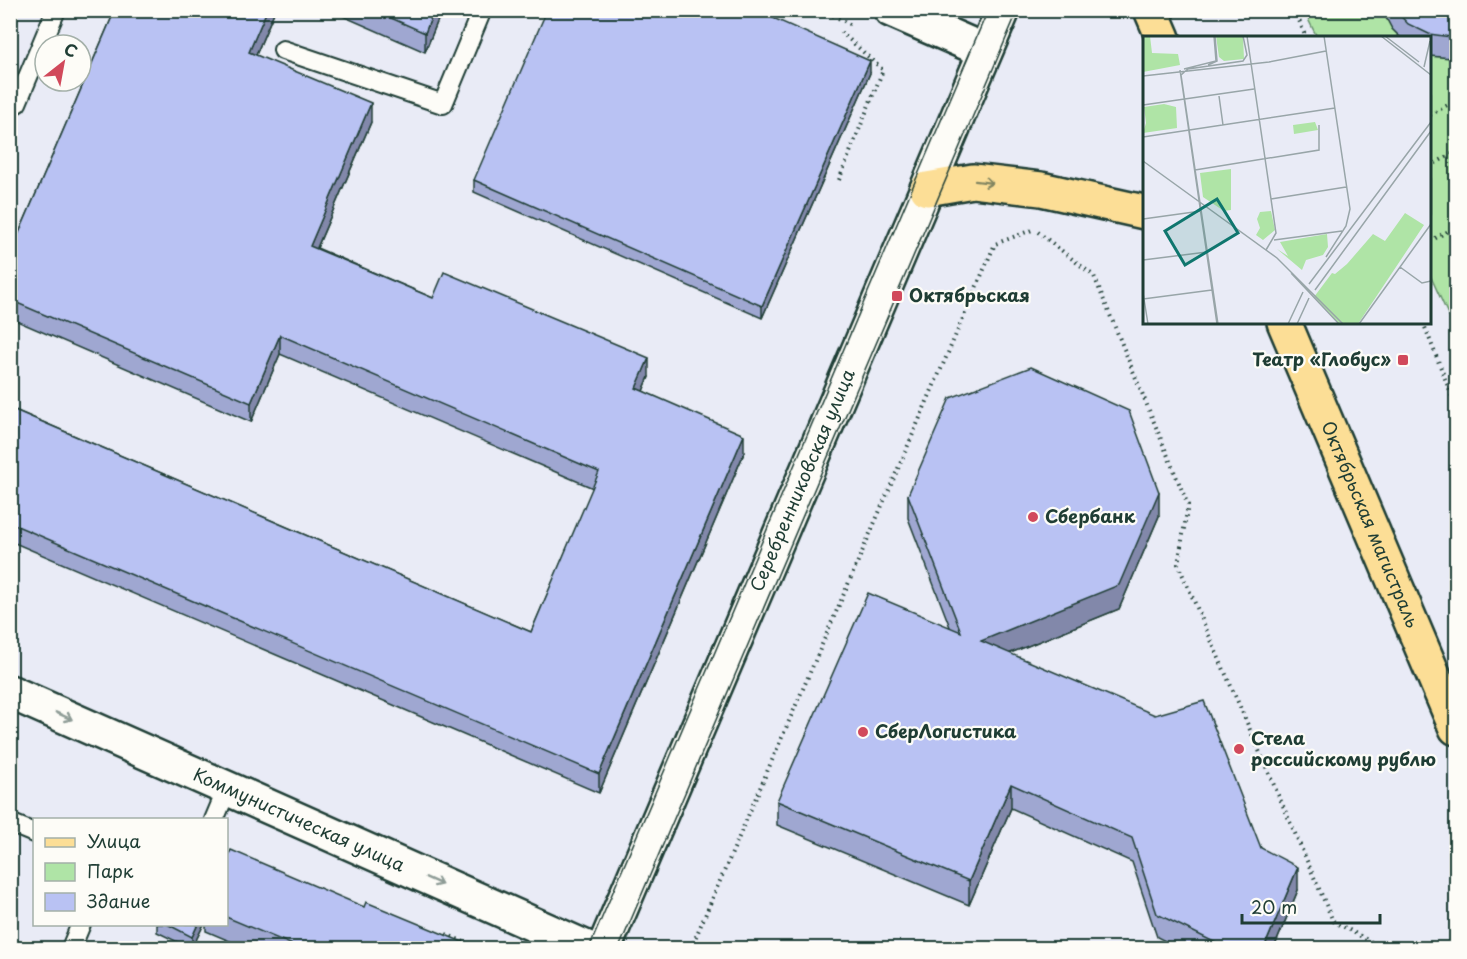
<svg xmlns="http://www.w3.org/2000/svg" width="1467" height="959" font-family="'Playpen Sans',sans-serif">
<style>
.green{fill:#afe4a6;stroke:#67906d;stroke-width:1.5}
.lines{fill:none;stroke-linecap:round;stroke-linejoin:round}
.lane-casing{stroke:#1f3d34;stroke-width:22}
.street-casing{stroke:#1f3d34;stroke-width:38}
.secondary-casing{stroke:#1f3d34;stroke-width:38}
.primary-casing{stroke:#1f3d34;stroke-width:38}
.path{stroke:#1f3d34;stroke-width:4;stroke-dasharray:1.5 4.5;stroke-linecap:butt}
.lane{stroke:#fdfcf7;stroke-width:18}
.street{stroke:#fdfcf7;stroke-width:33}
.secondary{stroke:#fdfcf7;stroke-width:33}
.primary{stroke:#fcde96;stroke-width:33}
.tram{stroke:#1f3d34;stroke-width:1.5}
.wall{fill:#9fa7d1;stroke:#1f3d34;stroke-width:1.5}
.shaded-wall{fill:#8288aa;stroke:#1f3d34;stroke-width:1.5}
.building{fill:#b9c2f3;stroke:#1f3d34;stroke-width:1.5}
.oneway{stroke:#828560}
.oneway2{stroke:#8e9c96}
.poi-dot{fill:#d1495b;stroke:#fdfcf7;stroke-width:2}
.labels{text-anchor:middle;stroke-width:4.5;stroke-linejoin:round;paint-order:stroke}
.poi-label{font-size:18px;font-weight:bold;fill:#1f3d34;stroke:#fdfcf7;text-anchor:start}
.street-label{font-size:18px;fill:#1f3d34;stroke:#fdfcf7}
.inset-road{fill:none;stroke:#98a5a8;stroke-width:1.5}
.view{fill:#0f766e;fill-opacity:0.15;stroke:#0f766e;stroke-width:3}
.inset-edge{fill:none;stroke:#1f3d34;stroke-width:3}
</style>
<rect width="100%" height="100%" fill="#e9ebf6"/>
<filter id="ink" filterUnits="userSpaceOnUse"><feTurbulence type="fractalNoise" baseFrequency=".0167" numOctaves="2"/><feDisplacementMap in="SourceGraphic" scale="12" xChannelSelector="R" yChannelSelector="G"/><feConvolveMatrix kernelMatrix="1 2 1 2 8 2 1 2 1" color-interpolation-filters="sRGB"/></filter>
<g filter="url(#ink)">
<path class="green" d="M1304,11h152v321l-26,-57v-237l-113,-1z"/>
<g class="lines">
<g class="lane-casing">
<path id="lane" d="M283,50l160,54 39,-94
M17,103l39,-93
M214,820l13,-31
M10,823l24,10
M71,948l10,-24"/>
</g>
<g class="street-casing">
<g id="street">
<path d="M891,10l94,41"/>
<path id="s1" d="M10,692l577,256"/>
</g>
</g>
<g class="secondary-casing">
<g id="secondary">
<path id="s2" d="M604,948l399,-938"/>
</g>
</g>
<g class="primary-casing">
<g id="primary">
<path d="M1151,10l12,28"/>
<path d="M927,189l46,-8 68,8 103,23"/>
<path id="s3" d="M1284,322l172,406"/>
</g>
</g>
<path class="path" d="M822,10l32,16
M1295,10l11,28
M1430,115l26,-15
M1430,166l26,-14
M839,180l44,-110 -42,-38
M1038,232l56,44 94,229 -10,59 155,357 49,27
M1430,241l26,-14
M1423,322l33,85
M446,934l31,14
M691,948l304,-704 37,-14"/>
<use href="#lane" class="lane"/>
<use href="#street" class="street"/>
<use href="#secondary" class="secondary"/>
<use href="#primary" class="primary"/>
<path class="tram" d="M589,948l399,-938
M619,948l399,-938"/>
</g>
<path class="wall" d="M115,10h160l-19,45 115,67 -54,126 116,50 216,79 -6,14 101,62 -145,340 -589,-252v-133l521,224 62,-144 -313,-134 -29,68 -241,-104v-64z
M329,10h113l-17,42z
M1382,10h74v48h-5l-21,-2v-18h-29l-9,-9z
M870,73l-108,245 -288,-126v-12z
M908,495l251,21 -40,93 -109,44 251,195 37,42 -24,58h-95l-22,-11 -25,-75 -121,-54 -42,97 -192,-80v-24l173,-174 -42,-109z
M226,861l138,46 108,41h-226l-40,-17v-7h20z
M157,924h47l-12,24h-2l-33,-16z"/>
<path class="shaded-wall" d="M267,10h8l-26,61v-19z
M434,10h8l-17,42v-19z
M870,61v12l-108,245v-12z
M371,103v19l-61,142v-18z
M280,335v19l-29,68v-19z
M649,358v19l-13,30v-19z
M744,435v18l-145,340v-19z
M1159,492v24l-40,93 -138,56v-24z
M1011,784v24l-42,97v-24z
M1298,867v23l-24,58h-10z
M198,924h6l-12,24v-11z"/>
<path class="building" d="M115,10h152l-18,42 122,51 -61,143 123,52 11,-26 205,86 -13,30 108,47 -145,339 -589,-251v-115l521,224 68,-160 -319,-137 -29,68 -241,-103v-46z
M373,10h61l-9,23z
M547,10h208l115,51 -108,245 -288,-126z
M1395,10h61v26l-5,1 -22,-3 -21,-10z
M1031,367l98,44 30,81 -40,93 -138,56 174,74 49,-14 57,147 37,19 -34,81h-38l-69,-34 -25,-76 -121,-54 -42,97 -192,-80 91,-208 93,39 -53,-137 42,-97z
M231,850l133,57 2,-5 106,44 -1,2h-171l-74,-31v-56z
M167,924h31l-6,13z"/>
<defs><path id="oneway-shaft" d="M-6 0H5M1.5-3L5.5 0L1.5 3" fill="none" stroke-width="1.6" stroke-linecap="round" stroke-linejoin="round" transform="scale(1.5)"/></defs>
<use class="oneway" href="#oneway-shaft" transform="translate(984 182) rotate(7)"/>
<g class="oneway2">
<use href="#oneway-shaft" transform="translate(64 716) rotate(24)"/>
<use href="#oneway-shaft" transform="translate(434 881) rotate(24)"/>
</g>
</g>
<g class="poi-dot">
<rect x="891" y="290" width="12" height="12" rx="3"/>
<rect x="1397" y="354" width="12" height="12" rx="3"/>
<circle cx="1033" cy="517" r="6"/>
<circle cx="863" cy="732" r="6"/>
<circle cx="1239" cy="749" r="6"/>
</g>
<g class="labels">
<g class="poi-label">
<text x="909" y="302">Октябрьская</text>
<text x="1391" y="366" text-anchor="end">Театр «Глобус»</text>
<text x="1045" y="523">Сбербанк</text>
<text x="875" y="738">СберЛогистика</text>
<text x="1251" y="745">Стела<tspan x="1251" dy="21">российскому рублю</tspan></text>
</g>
<g class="street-label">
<text dy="6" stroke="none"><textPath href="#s2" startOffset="508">Серебренниковская улица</textPath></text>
<text dy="6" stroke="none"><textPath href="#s3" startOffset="220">Октябрьская магистраль</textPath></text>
<text dy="6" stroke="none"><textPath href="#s1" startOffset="316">Коммунистическая улица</textPath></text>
</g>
</g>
<g transform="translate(1143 36)">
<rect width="288" height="288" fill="#e9ebf6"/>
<path d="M0,0h7l2,17 26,1 2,11 -37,7zM73,0h27l1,23 -20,2 -5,-4zM21,68l12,3 1,21 -34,5 3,-10 -2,-16zM172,86l3,8 -24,4 -1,-9zM88,133v41l-7,1 -21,-14 -3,-24zM128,175l4,19 -12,10 -7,-5 4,-7 -3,-9 3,-7zM262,177l19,12 -66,99h-19l-25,-27 18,-24 3,1 12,-10 26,-30 12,7zM184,198l1,13 -5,8 -17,5 -4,10 -25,-21 11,7 -8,-14z" fill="#afe4a6"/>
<path class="inset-road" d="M104,0l29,197 -10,17M181,0l26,173 -4,17 -20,31M238,0l50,39M242,0l34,26M65,29l9,-4 -2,-25M281,31l6,-26M41,33l32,-8 -2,-25M37,34l37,254M0,40l126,-14 57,-11M76,60l4,29M0,69l111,-16M0,101l192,-29M0,125l134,97 66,66M52,134l124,-20v-25M128,163l75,-12M0,183l58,-8M131,204l68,-9M0,224l64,-8M257,231l22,16 9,-2M148,237l48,51M166,248l122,-162M172,254l116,-159M0,257l5,31M0,263l69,-9M75,288l-37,-249 7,-6 55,-8 4,-6 -4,-19M145,288l15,-32M154,288l12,-26M216,288l72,-100"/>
<path class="view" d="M74,163l21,34 -53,32 -20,-34z"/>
<rect width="288" height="288" class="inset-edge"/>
</g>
<rect width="1467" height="959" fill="none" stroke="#fdfcf7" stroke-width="36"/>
<rect x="18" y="18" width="1431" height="923" fill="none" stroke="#1f3d34" stroke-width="2" filter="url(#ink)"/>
<rect x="33" y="818" width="195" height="108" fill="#fdfcf7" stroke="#a4b0a9" stroke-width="1.5"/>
<rect x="45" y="838" width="30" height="9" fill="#fcde96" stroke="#a4b0a9" stroke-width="1.5"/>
<text x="87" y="848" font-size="18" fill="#1f3d34">Улица</text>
<rect x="45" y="863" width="30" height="18" fill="#afe4a6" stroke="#a4b0a9" stroke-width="1.5"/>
<text x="87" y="878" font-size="18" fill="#1f3d34">Парк</text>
<rect x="45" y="893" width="30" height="18" fill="#b9c2f3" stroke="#a4b0a9" stroke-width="1.5"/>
<text x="87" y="908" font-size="18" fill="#1f3d34">Здание</text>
<g transform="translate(63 63) rotate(31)"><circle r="28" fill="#fdfcf7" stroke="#a4b0a9" stroke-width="1.5"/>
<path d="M0-4.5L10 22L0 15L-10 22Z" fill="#d1495b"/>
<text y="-9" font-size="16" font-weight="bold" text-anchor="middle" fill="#1f3d34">С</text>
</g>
<path d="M1242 914v9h138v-9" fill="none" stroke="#1f3d34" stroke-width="3"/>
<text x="1251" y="914" font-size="18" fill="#1f3d34" stroke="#fdfcf7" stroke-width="4.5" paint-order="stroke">20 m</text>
</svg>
